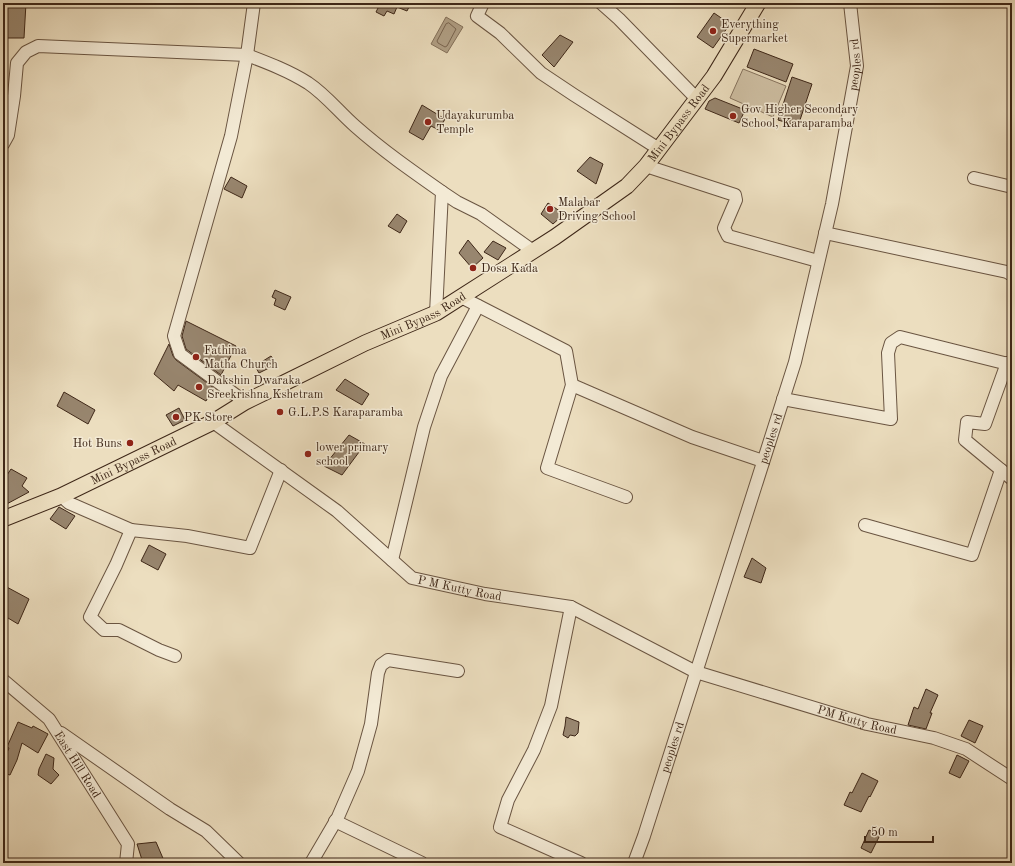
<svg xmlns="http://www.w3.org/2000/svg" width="1015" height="866" font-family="'Old Standard TT',serif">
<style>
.green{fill:#cebfa3;stroke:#86735e}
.water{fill:#b1a086;stroke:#83705a}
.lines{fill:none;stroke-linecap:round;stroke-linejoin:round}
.shore{stroke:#78644f;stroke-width:1}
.building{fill:#98866f;stroke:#3e2718}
.minor-casing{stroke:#6a5542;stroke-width:14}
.major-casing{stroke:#3e2718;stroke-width:17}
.minor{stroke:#f3ead5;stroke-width:12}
.major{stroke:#ecdebf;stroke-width:15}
.poi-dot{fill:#8f2418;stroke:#f3ead5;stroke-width:1.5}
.labels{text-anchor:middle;stroke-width:3;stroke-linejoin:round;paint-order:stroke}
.poi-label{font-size:12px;fill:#3e2718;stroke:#f3ead5;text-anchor:start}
.street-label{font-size:12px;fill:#3e2718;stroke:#f3ead5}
</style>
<rect width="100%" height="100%" fill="#ecdebf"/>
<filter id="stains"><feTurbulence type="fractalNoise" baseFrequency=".005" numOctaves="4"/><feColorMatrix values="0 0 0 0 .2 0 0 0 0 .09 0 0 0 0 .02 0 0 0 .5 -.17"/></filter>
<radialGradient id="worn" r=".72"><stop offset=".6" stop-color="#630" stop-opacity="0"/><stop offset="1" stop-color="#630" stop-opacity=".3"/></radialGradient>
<path class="green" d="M743,69l43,17 -13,31 -43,-19z"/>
<path class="water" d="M446,17l17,10 -16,26 -16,-9z"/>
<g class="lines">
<path class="shore" d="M449,23l7,6 -9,17 -2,1 -7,-4 -1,-2 9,-17z"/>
</g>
<path class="building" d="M5,3h21l-2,35h-19z
M373,3h38l-4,8 -10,-4 -3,7 -7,-3 -3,5 -8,-4 3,-6z
M714,13l16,11 -17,24 -16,-11z
M560,35l13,7 -19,25 -12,-12z
M754,49l39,15 -7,18 -39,-15z
M792,77l20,7 -14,42 -20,-6z
M715,98l30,12 -6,13 -34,-14 4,-8z
M422,105l23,14 -6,11 -8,-4 -8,14 -14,-8z
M590,157l13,7 -7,20 -19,-13z
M231,177l16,9 -5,12 -18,-9z
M548,203l16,11 -11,10 -12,-10z
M397,214l10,7 -7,12 -12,-7z
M468,240l15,18 -11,10 -13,-15z
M493,241l13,7 -8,12 -14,-8z
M275,290l16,7 -6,13 -11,-5 2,-6 -4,-2z
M186,321l50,25 -15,29 -35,-26 -4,-13z
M169,344l4,12 3,4 38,28 -8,13 -28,-16 -4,6 -20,-17z
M271,356l6,8 -18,9 -4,-7z
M345,379l24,15 -7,11 -26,-15z
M64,392l31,18 -7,14 -31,-18z
M179,408l6,12 -12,6 -7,-11z
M349,435l16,9 -23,31 -18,-9z
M11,469l16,9 -5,8 7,6 -26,14v-25z
M59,507l16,9 -9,13 -16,-10z
M149,545l17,9 -8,16 -17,-9z
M752,558l14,10 -5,15 -17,-6z
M3,585l26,14 -11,25 -15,-9z
M926,689l12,6 -8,18h2l-6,16 -18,-4 6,-18 4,2z
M566,717l13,5 -1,11 -3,3 -5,-1 -2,3 -5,-3 2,-9z
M969,720l14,6 -8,17 -14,-7z
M18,722l14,6 1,-2 15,8 -10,19 -16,-10 -5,17 -7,15 -7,-2v-11l6,-14 -2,-1z
M46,754l8,4 -1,11 6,6 -8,9 -13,-9 1,-6z
M957,755l12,6 -9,17 -11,-5z
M862,773l16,8 -8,16 -1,-1 -8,16 -17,-7 6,-13 2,1z
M869,830l11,5 -9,18 -10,-5z
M156,842l9,21h-22l-6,-19z"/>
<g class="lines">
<g class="minor-casing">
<g id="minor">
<path d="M483,3l-6,13 23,17 41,40 33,22 85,54"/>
<path d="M601,3l18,16 78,80"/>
<path d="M3,144l5,-9 6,-39 3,-33 9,-11 12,-6 209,9 7,-52"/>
<path d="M646,166l89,29 1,5 -12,28 4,8 90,25"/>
<path d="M974,178l38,9"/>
<path d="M442,192l15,10 24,12 52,37"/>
<path d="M825,233l182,39 5,3"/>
<path d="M461,297l105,54 6,34 -25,83 79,29"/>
<path d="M1007,363l-22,61 -18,-2 -2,18 47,39"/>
<path d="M572,385l120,52 71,24"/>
<path d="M783,399l108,20 -3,-66 3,-10 9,-6 112,28"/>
<path d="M245,402l-65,-48 -6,-18 57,-200 16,-81c21,8 42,16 61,28 18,12 31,29 47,43 27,24 57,45 87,66l-6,121"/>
<path id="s1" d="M213,422l124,89 75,67 73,16 86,13 125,65 171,52 67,14 32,11 46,30"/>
<path d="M61,496l8,7 62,27 -15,35 -26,52 14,13h15l40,20 16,6"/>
<path d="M865,525l107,30 29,-85"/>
<path d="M131,530l56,6 63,12 31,-78"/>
<path d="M392,560l32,-133 17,-51 37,-70"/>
<path d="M571,607l-20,99 -17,44 -26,50 -8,27 81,36"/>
<path id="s2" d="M3,680l46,39 79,125 -2,19"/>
<path d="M61,733l109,76 36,22 33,32"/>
<path d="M335,821l87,42"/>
<path d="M311,863l27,-46 20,-46 13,-47 7,-51 3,-8 7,-5 70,11"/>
<path id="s3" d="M634,863l10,-27 151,-474 37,-158 25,-138 -7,-63"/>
</g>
</g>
<g class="major-casing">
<g id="major">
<path id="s4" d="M3,519l58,-23 152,-74 32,-20 41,-20 79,-39 71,-30 119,-76 72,-51 19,-20 68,-90 44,-73"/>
</g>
</g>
<use href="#minor" class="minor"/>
<use href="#major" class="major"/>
</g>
<g class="poi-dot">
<circle cx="713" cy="31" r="4"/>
<circle cx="733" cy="116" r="4"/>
<circle cx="428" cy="122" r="4"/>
<circle cx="550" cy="209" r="4"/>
<circle cx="473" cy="268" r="4"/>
<circle cx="196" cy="357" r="4"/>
<circle cx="199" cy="387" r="4"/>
<circle cx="280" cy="412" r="4"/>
<circle cx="176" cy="417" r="4"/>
<circle cx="130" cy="443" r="4"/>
<circle cx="308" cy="454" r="4"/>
</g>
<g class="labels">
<g class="poi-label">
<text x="721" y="28">Everything<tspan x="721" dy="14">Supermarket</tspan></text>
<text x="741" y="113">Gov Higher Secondary<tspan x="741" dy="14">School, Karaparamba</tspan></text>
<text x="436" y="119">Udayakurumba<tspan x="436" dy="14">Temple</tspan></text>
<text x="558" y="206">Malabar<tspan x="558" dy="14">Driving School</tspan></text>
<text x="481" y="272">Dosa Kada</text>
<text x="204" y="354">Fathima<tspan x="204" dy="14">Matha Church</tspan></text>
<text x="207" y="384">Dakshin Dwaraka<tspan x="207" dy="14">Sreekrishna Kshetram</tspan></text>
<text x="288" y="416">G.L.P.S Karaparamba</text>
<text x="184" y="421">PK Store</text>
<text x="122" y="447" text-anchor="end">Hot Buns</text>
<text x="316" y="451">lower primary<tspan x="316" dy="14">school</tspan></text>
</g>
<g class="street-label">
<text dy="4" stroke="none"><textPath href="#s3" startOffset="830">peoples rd</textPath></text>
<text dy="4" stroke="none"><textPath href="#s4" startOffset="791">Mini Bypass Road</textPath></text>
<text dy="4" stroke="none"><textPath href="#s4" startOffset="467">Mini Bypass Road</textPath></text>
<text dy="4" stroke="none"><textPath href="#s3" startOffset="446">peoples rd</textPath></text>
<text dy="4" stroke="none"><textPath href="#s4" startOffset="143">Mini Bypass Road</textPath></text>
<text dy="4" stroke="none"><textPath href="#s1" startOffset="302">P M Kutty Road</textPath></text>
<text dy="4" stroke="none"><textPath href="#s1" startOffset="724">PM Kutty Road</textPath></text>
<text dy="4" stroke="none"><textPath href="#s3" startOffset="122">peoples rd</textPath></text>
<text dy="4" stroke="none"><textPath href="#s2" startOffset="114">East Hill Road</textPath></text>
</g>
</g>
<rect width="1015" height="866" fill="none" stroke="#ecdebf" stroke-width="16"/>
<rect x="4" y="4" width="1007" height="858" fill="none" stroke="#3e2718" stroke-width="2"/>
<rect x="8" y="8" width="999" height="850" fill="none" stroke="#3e2718"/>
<path d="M865 836v6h68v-6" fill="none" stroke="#3e2718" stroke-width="2"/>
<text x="871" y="836" font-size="12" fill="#3e2718" stroke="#f3ead5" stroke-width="3" paint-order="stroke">50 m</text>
<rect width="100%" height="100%" filter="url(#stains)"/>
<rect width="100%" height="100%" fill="url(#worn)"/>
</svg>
